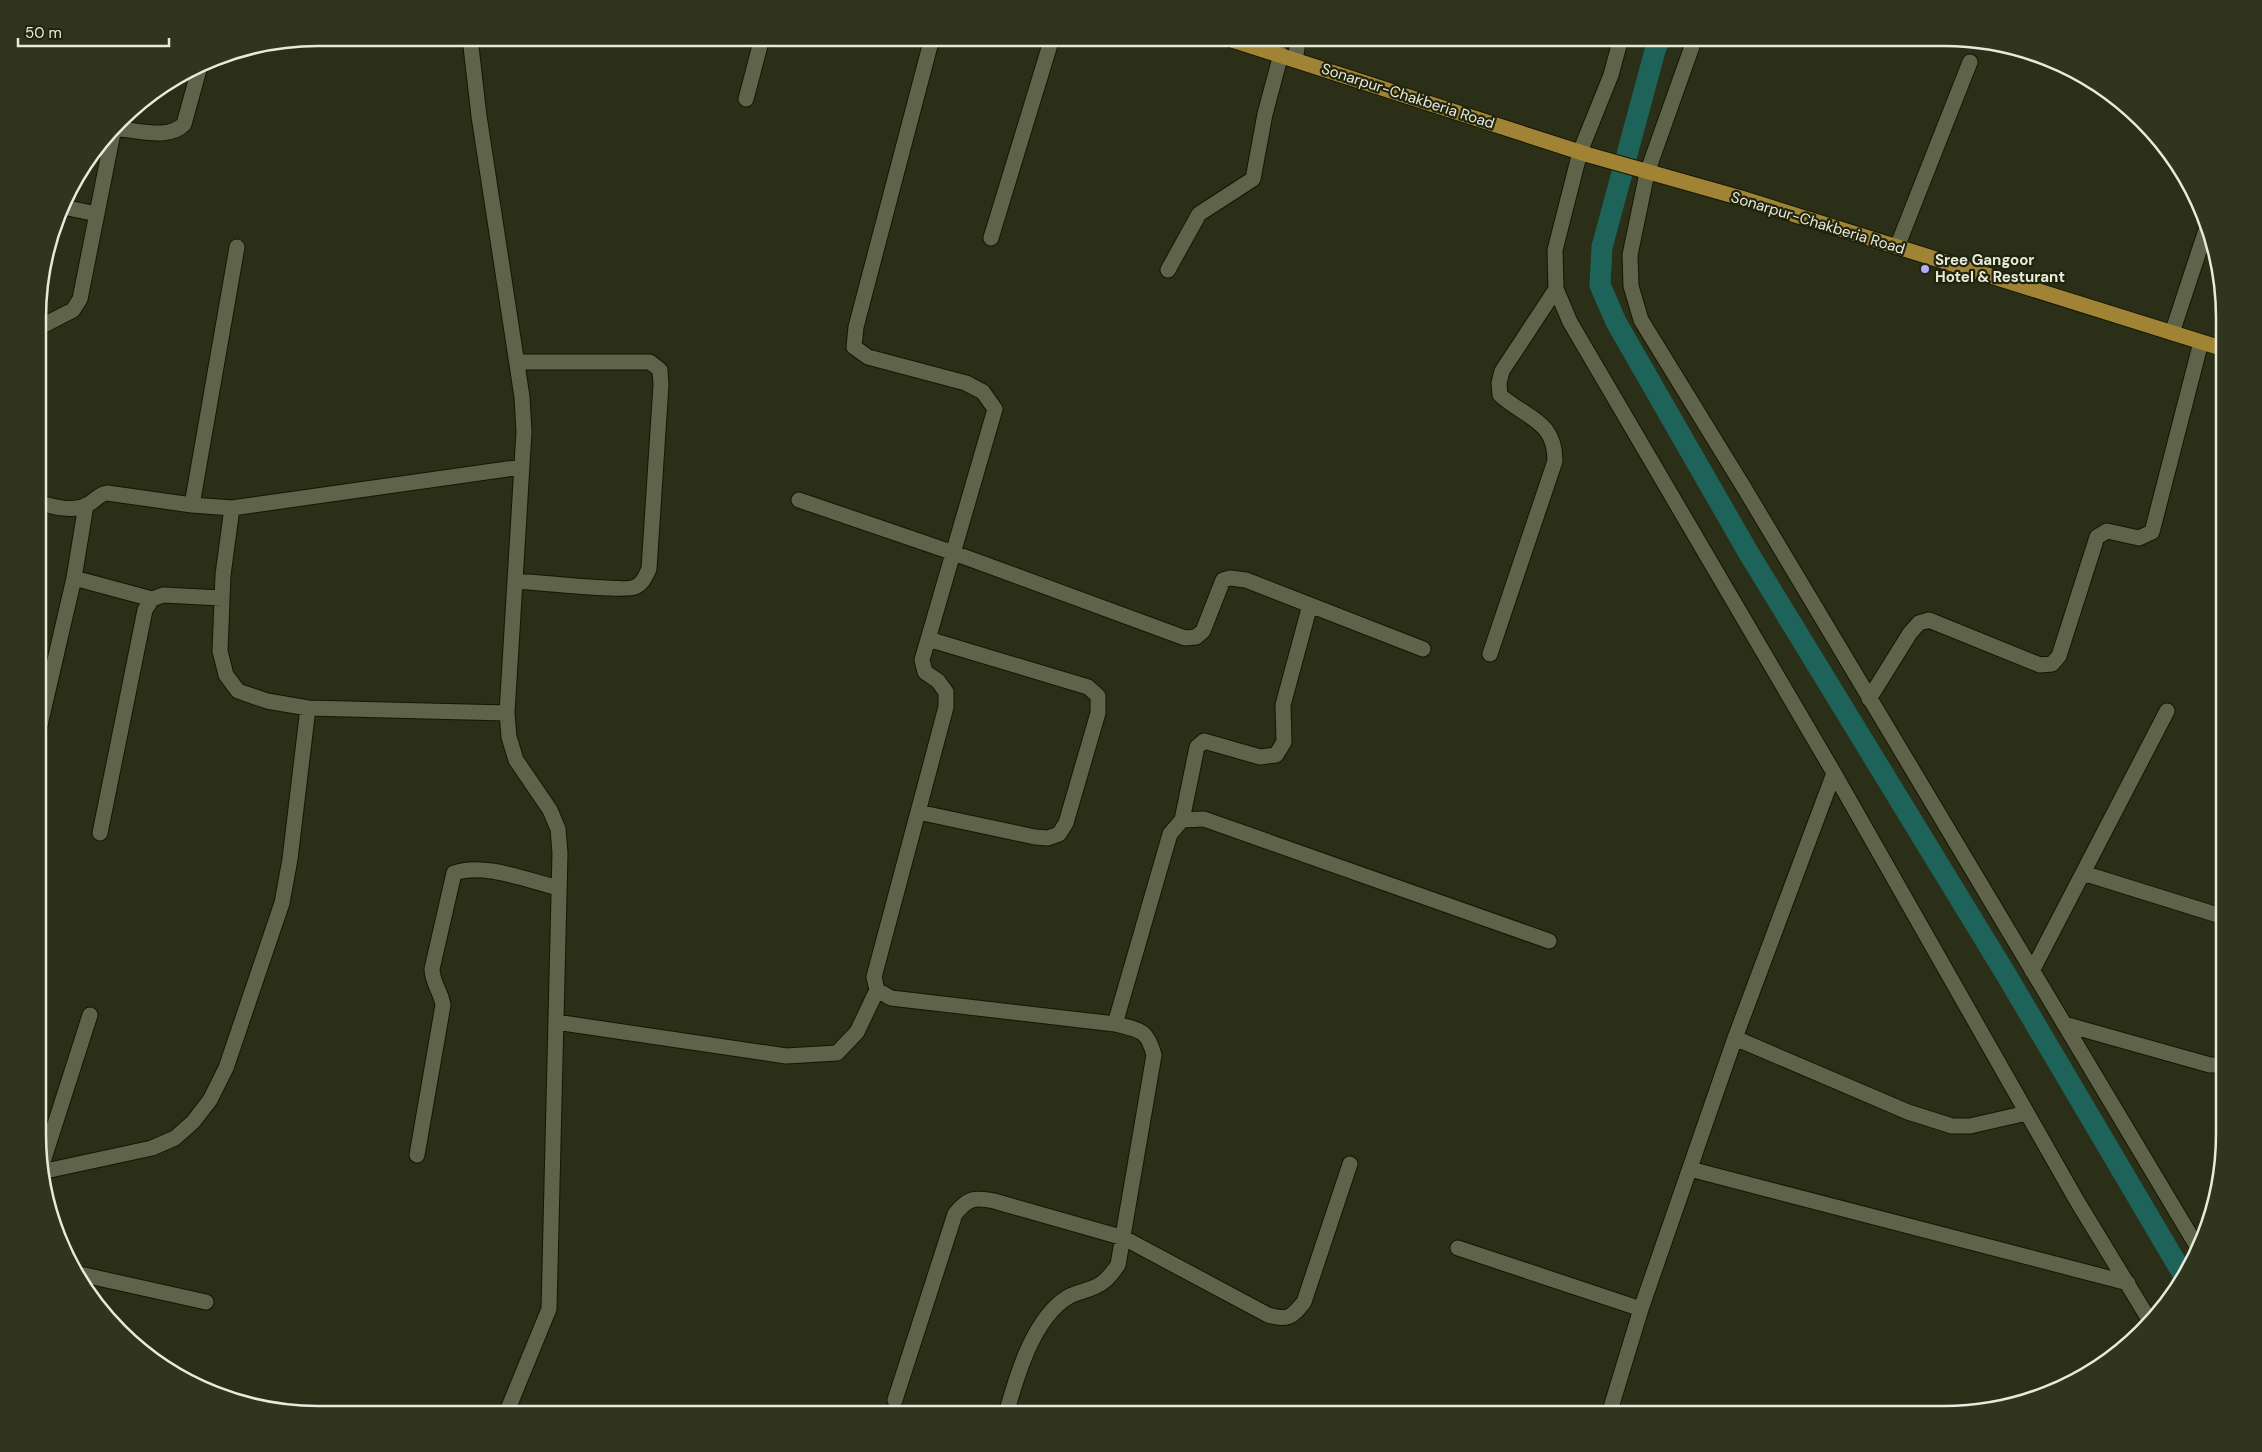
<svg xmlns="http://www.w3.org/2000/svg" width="2262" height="1452" font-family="'DM Sans',sans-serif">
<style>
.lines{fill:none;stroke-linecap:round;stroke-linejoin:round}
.canal{stroke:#1d635a;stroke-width:21}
.minor-casing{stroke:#141702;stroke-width:17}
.major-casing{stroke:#141702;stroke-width:17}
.minor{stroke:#5f6349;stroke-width:15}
.major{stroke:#a08334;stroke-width:15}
.poi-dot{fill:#aeaefb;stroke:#22250d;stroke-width:2}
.labels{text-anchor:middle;stroke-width:4.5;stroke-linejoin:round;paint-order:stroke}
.street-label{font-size:15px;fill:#e8ebdc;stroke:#22250d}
.poi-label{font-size:15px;font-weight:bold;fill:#e8ebdc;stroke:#22250d;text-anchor:start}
.rim{fill:none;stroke:#e8ebdc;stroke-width:2.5}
</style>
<rect width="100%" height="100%" fill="#2c2f17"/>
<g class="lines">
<path class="canal" d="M1661,38l-5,9 -54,200 -2,38 16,37 132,230 259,424 177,300"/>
<g class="minor-casing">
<path id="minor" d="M470,38l9,78 43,281 2,35 -17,281 2,24 7,23 34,50 8,19 2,24 -11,456 -43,105
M932,38l-76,289 -2,20 14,10 98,26 17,9 12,17 -73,251 3,12 13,9 8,11v15l-72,270 3,13 14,8 224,26c25,6 32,5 39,31l-36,210c-4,5 -9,13 -15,17 -9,8 -25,9 -35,15 -35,21 -52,81 -62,117
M1621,38l-10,37 -31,77 -25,98 1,39 14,33 264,451 243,428 73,120
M1695,38l-48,135 -17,82 1,31 10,34 102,166 455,762
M1295,59l4,-21
M746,99l16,-61
M115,131l4,-2c20,1 50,11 65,-5l16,-58
M63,207l34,7
M991,238l61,-200
M1897,247l73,-185
M1168,270l31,-56 54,-35 12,-65 16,-60
M40,327l33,-17 7,-11 33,-166
M2172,333l35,-106
M799,500l155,53 231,85 11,-1 7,-6 20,-51 7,-2 16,2 177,69
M40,503c14,4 33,9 47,2 8,-4 10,-10 20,-12l85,12 40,3 290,-41
M192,505l45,-258
M232,508l-9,67 -3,76 6,24 12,16 29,10 41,7 199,5
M74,578l78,21
M516,581c18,1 110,11 119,6 8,-4 10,-10 14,-18l12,-184 -1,-15 -10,-8h-132
M1490,654l65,-193c0,-41 -28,-42 -55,-66l-1,-12 3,-12 54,-82
M1869,699l41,-66 9,-10 10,-3 111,45 12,-1 7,-8 38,-119 10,-6 32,7 13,-6 49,-190
M40,725l34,-147 12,-73
M918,812l117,25 13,1 11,-4 7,-11 32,-110v-17l-10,-9 -160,-48
M1182,820l15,-73 7,-6 56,16 16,-2 8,-13 -1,-37 27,-100
M100,833l45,-223 7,-11 11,-4 59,3
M2083,873l141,44
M2032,971l135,-260
M556,1022l230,34 51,-3 20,-21 20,-42
M1115,1024l55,-190 12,-14 22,-1 345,122
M2064,1024l146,41h14
M1735,1038l173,74 44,14h18l57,-13
M417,1155l26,-150c-2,-14 -11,-22 -11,-36l22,-96c30,-11 75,8 105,15
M1690,1169l438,114
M40,1171l50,-156
M41,1172l111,-24 23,-10 18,-16 17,-22 16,-32 56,-165 8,-44 18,-151
M1458,1248l183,61
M75,1273l131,29
M895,1400l60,-186c13,-16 19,-17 39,-13l130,37 144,77c20,6 24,2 36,-13l46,-138
M1609,1414l32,-105 94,-271 99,-265"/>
</g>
<g class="major-casing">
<path id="major" d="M1226,38l363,117 152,43 483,151"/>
</g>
<use href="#minor" class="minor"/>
<use href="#major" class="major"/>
</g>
<circle class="poi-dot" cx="1925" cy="269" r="5"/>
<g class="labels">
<g class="street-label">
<text transform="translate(1408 96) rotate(18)" y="5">Sonarpur-Chakberia Road</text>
<text transform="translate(1818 223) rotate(17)" y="5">Sonarpur-Chakberia Road</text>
</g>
<g class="poi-label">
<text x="1935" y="265">Sree Gangoor<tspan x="1935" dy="17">Hotel &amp; Resturant</tspan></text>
</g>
</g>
<path d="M0 0H2262V1452H0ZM318 46H1944A272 272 0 0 1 2216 318V1134A272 272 0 0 1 1944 1406H318A272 272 0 0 1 46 1134V318A272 272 0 0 1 318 46Z" fill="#32351e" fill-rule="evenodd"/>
<path class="rim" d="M318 46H1944A272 272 0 0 1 2216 318V1134A272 272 0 0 1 1944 1406H318A272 272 0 0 1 46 1134V318A272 272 0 0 1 318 46Z"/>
<path d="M18 38v8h151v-8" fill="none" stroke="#e8ebdc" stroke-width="2.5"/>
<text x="25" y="38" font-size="15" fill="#e8ebdc" stroke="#22250d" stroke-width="4" paint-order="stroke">50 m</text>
</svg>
